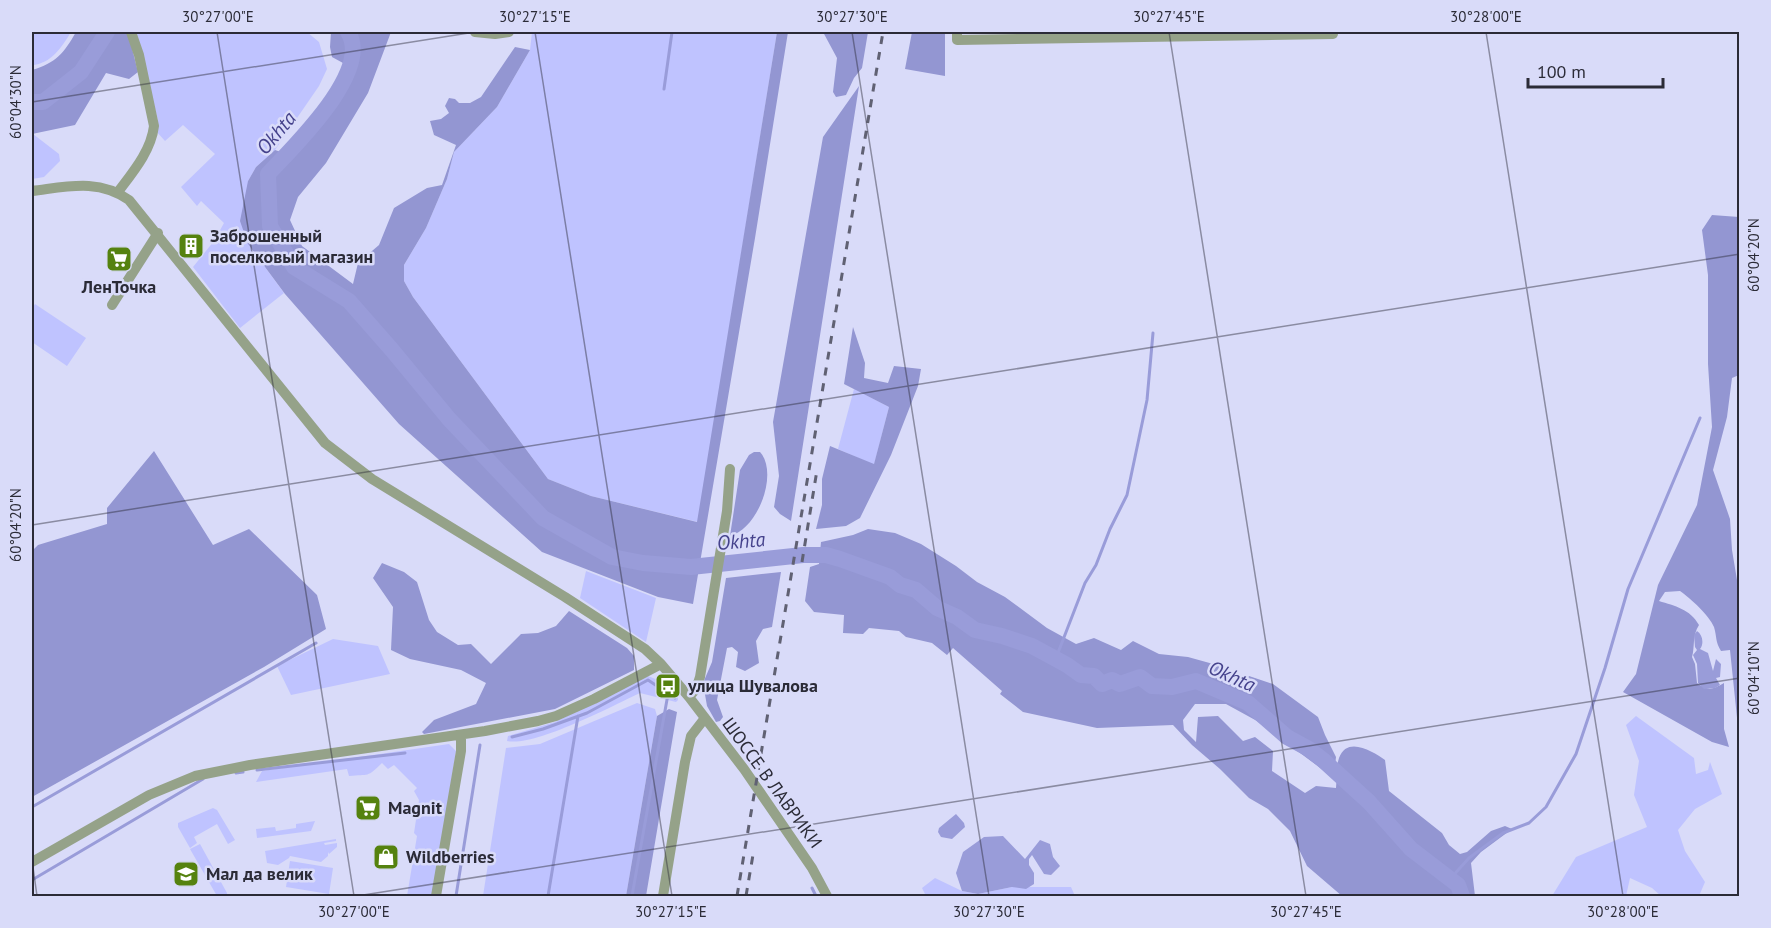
<svg xmlns="http://www.w3.org/2000/svg" width="1771" height="928" font-family="'PT Sans',sans-serif">
<style>
.green{fill:#bfc3ff}
.forest{fill:#9396d2}
.water{fill:#999cd9}
.lines{fill:none;stroke-linecap:round;stroke-linejoin:round}
.stream{stroke:#999cd9;stroke-width:3}
.river{stroke:#999cd9;stroke-width:16}
.minor{stroke:#95a289;stroke-width:10}
.rail{stroke:#606173;stroke-width:3;stroke-dasharray:8 8;stroke-linecap:butt}
.ticks{fill:none;stroke:#2b2b37;stroke-width:1.5;stroke-opacity:0.45}
.labels{text-anchor:middle;stroke-width:5;stroke-linejoin:round;paint-order:stroke}
.poi-label{font-size:18px;font-weight:bold;fill:#2b2b37;stroke:#d9dbf9;text-anchor:start}
.street-label{font-size:18px;fill:#2b2b37;stroke:#d9dbf9}
.water-label{font-size:20px;font-style:italic;fill:#45428c;stroke:#d9dbf9}
.neatline{fill:none;stroke:#2b2b37;stroke-width:2}
.ticks-label{font-size:15px;text-anchor:middle;fill:#2b2b37}
</style>
<rect width="100%" height="100%" fill="#d9dbf9"/>
<path class="green" d="M32,32h39c-9,15 -20,32 -39,33z
M140,32h167l12,10 8,27 -8,17 -44,64 -19,17 -8,14v63l36,49 -44,35 -47,-61 21,-26 10,-18 -23,-22 -4,5 -16,-19 34,-33 -32,-29 -18,16 -9,-10 2,-11 -22,-85z
M532,32h245l-79,490 -107,-26 -43,-17 -135,-182 -9,-16v-16l22,-37 21,-49 7,-27 43,-45 33,-57z
M33,134l26,20 1,7 -16,16 -12,2v-44z
M35,304l51,34 -19,28 -35,-24v-33z
M854,389l35,18 -15,58 -36,-16z
M586,571l70,27 -10,44 -66,-44z
M333,639l45,7 12,28 -99,21 -14,-29z
M648,676l27,11 3,5v8l-2,2 -36,-9c-28,13 -105,54 -133,48l1,-5 47,-14z
M637,703l18,6 2,7 -31,180h-143l23,-148 34,-4z
M1636,716l58,42 2,16 12,-4 2,-8 12,32 -27,15 -17,21 7,21 20,31 -6,14h-38l-9,-8 -22,-10 -4,18h-74l24,-39 71,-30 -13,-32 5,-34 -13,-36z
M449,744l7,7 -23,145h-26l10,-60 -3,-3 5,-33 -5,-9 3,-3 -23,-23 -6,4 -6,-6c-15,15 -13,11 -33,13l-2,-7 -91,13 6,-11z
M213,808l4,2 18,30 -7,4 -11,-20 -23,13 3,6 -7,5 -12,-21v-4z
M315,821l-4,10 -54,7 -1,-9 19,-2 1,4 20,-3v-4z
M336,839v2l-12,2 1,2 12,-2v4l-8,7 -1,-2v4l-7,6 -31,-6 -1,2 -11,7 -11,-2 -2,-12z
M200,844l27,49v3h-10l-27,-47z
M290,861l43,7 -4,26 -43,-7z
M935,878l27,13 16,3 34,-7h59l4,9h-149l-4,-8z"/>
<path class="forest" d="M76,32h52l10,40 -9,7 -23,-6 -31,52 -43,9v-64c24,-7 32,-17 44,-38z
M331,32h60l-23,61 -42,70 -28,34 -8,23 12,26 51,38 5,-21 21,-18 15,-37 33,-20 15,-3 14,-40 -22,-10 -4,-14 11,-2 8,-6 -4,-7 4,-8 6,1 4,4h11l11,-6 34,-50 15,3 -33,57 -43,45 -7,27 -21,49 -22,37v16l9,16 135,182 43,17 106,26 80,-490h11l-33,206 -62,366 -35,-7 -116,-45 -143,-128 -114,-130 -37,-50 -8,-23 8,-40 8,-14 19,-17 18,6 -3,-3 25,-28 26,-34 2,-28 -11,-6 -2,-10z
M823,32h45l-6,36 -8,10 -8,17 -10,2 -3,-5 4,-34z
M912,32h33v44l-40,-7z
M859,86l-68,435 -11,-7 -6,-7 5,-31 -6,-54 50,-285z
M1712,215l27,2v158l-7,3 -5,39 -14,53 17,49 2,31 7,42v145l-9,-87 -9,1c-6,-10 -4,-14 -7,-24 -5,-12 -23,-28 -34,-36l-15,1 -6,9c16,5 31,8 40,24 -7,11 -4,21 -7,32l3,7 2,19c11,8 15,7 27,0v46l5,18 -17,-5 -89,-50 13,-18 22,-89 39,-80 15,-78 -4,-63v-89l-6,-45z
M853,327l12,36 -1,15 24,5 6,-17 27,3 -3,17 -27,69 -31,63 -14,8 -30,3 6,-24v-26l8,-33 44,18 15,-57 -45,-23z
M154,451l59,94 36,-16 68,66 9,34 -62,38 -232,130v-246l6,-6 69,-21v-16z
M754,452h6c19,21 -2,77 -30,84l10,-66 9,-15z
M868,529l27,4 26,11 35,22 21,16 28,15 42,31 29,16 18,-6 27,12 12,-9 26,13 29,3 36,10 13,11 12,-2 24,8 45,33 7,18 11,22 -2,17 -7,-1 -70,-52 -31,-17h-31l-12,16 1,10 12,12 2,-25 20,-1 25,25 12,-4 18,14 -1,20 33,22 11,-7 20,2c1,-9 0,-21 3,-30 8,-23 35,-6 46,2l4,31 53,42 7,12 11,9 7,-2 24,-21 14,-5 7,3 -31,23 -10,11 4,33h-133l-35,-30 -17,-35 -22,-22 -19,-11 -29,-29 -28,-24 -19,-20 -76,3 -74,-16 -23,-18 2,-3 -49,-43 -6,7 -15,-12 -26,-6 -7,-6 -30,-3 -6,6 -20,-1 1,-18 -30,-3 -9,-11 5,-34 9,-3 2,-22 32,-7z
M382,563l22,9 13,10 12,38 8,12 21,13 13,-1 20,20 30,-30 17,-1 18,-7 13,-15 58,37 7,8v14l-79,39 -131,25 -2,-2 12,-12 42,-16 10,-21 -25,-13 -51,-11 -19,-9 2,-43 -20,-29z
M781,572l-9,55 -9,2 -7,12 3,22 -14,8 -9,-4 2,-15 -6,-5 -5,1 -10,52 6,17 -3,4 -4,1 -9,-16 -4,-23 9,-21 14,-84z
M669,709l8,3 -31,184h-20l31,-180z"/>
<path class="water" d="M1697,631c6,4 7,13 3,18l8,4 5,18 3,-12 5,5 -1,13 -4,1 4,7 -5,3 -11,1 -6,-6 -1,-19 -4,-9 4,-5 -2,-3 -1,-12z
M956,814l8,9 1,4 -13,12 -11,-2 -3,-5 1,-4z
M1003,836l22,23 15,-19 10,4 3,13 7,9 -9,9 -7,-1 -12,-19 -3,4v6l5,8v11l-8,5 -14,-2 -34,7 -16,-3 -6,-18 7,-21 21,-15z"/>
<g class="lines">
<path class="stream" d="M664,89l8,-57
M1056,658l29,-75 11,-18 14,-36 17,-34 20,-95 6,-67
M512,737l31,-8 44,-16 61,-33 27,18
M257,770l148,-17
M236,773l7,-1
M32,807l284,-164
M1450,879l19,-21 34,-25 26,-10 17,-16 30,-53 29,-86 23,-79 72,-171
M32,880l171,-101
M812,888l4,8
M456,896l24,-151
M548,896l30,-180
M632,896l36,-202"/>
<path class="river" d="M348,32c25,39 -55,115 -80,142l2,52 24,41 55,34 43,49 57,69 94,99 69,39 31,6 48,4 112,-12h23l14,4 50,18 10,8 16,5 21,18 20,9 18,13 27,6 30,10 35,19 14,10 13,1 8,8 10,-4 8,4 20,-7 12,9 20,1 24,-6 52,22 39,34 22,12 14,11 46,42 42,47 47,36 4,11
M32,102h11l38,-30 26,-40"/>
<path class="minor" d="M475,32l20,2 14,-2
M957,32v8l376,-6
M32,191c34,-4 66,-13 97,9l196,243 47,36 193,118 80,52 16,15 28,33 55,72 68,99 15,28
M118,192c15,-20 33,-41 36,-66l-15,-71 -8,-23
M112,305l46,-72
M689,697l7,-8 4,-12 27,-166 3,-42
M32,862l117,-67 46,-19 55,-11 235,-34 53,-10 18,-5 38,-17 67,-35
M436,896l25,-145v-16
M663,896l22,-134 6,-26 14,-18"/>
<path class="rail" d="M802,562l15,-92
M737,896l146,-864
M746,896l8,-47"/>
</g>
<path class="ticks" d="M217,32l137,864M535,32l137,864M852,32l137,864M1169,32l137,864M1486,32l137,864M32,102l443,-70M32,525l1708,-271M32,860l5,36M357,896l1383,-218"/>
<defs>
<g id="building-square" transform="scale(1.35)"><rect x="-9" y="-9" width="18" height="18" rx="4" fill="#55820f" stroke="#d9dbf9"/><path d="M-4-6H4V6H1V3H-1V6H-4ZM-2.5-4.3h1.7v1.8h-1.7ZM.8-4.3h1.7v1.8H.8ZM-2.5-1h1.7V.8h-1.7ZM.8-1h1.7V.8H.8Z" fill="#fff"/></g>
<g id="supermarket-square" transform="scale(1.35)"><rect x="-9" y="-9" width="18" height="18" rx="4" fill="#55820f" stroke="#d9dbf9"/><path d="M-6-5.5h2.5l.6 2H6L4.5 2H-2.5L-4.4-4H-6ZM-1.5 3.2a1.3 1.3 0 1 0 .1 0ZM3 3.2a1.3 1.3 0 1 0 .1 0Z" fill="#fff"/></g>
<g id="bus-square" transform="scale(1.35)"><rect x="-9" y="-9" width="18" height="18" rx="4" fill="#55820f" stroke="#d9dbf9"/><path d="M-5-6H5V4H4V6H2V4H-2V6H-4V4H-5ZM-3.5-4V0h7V-4ZM-3.5 1.2v1.5H-2V1.2ZM2 1.2v1.5H3.5V1.2Z" fill="#fff"/></g>
<g id="shop-square" transform="scale(1.35)"><rect x="-9" y="-9" width="18" height="18" rx="4" fill="#55820f" stroke="#d9dbf9"/><path d="M-5-2.5h2.3a2.7 3.5 0 0 1 5.4 0H5L5.5 6h-11ZM-1.5-2.5h3a1.5 2.3 0 0 0-3 0Z" fill="#fff"/></g>
<g id="school-square" transform="scale(1.35)"><rect x="-9" y="-9" width="18" height="18" rx="4" fill="#55820f" stroke="#d9dbf9"/><path d="M0-5L7-2L0 1L-7-2ZM-4 1L0 2.5L4 1V4Q0 6-4 4Z" fill="#fff"/></g>
</defs>
<g fill-rule="evenodd">
<use href="#building-square" x="191" y="246"/>
<use href="#supermarket-square" x="119" y="259"/>
<use href="#bus-square" x="668" y="686"/>
<use href="#supermarket-square" x="368" y="808"/>
<use href="#shop-square" x="386" y="857"/>
<use href="#school-square" x="186" y="874"/>
</g>
<g class="labels">
<g class="poi-label">
<text x="210" y="242">Заброшенный<tspan x="210" dy="21">поселковый магазин</tspan></text>
<text x="119" y="293" text-anchor="middle">ЛенТочка</text>
<text x="688" y="692">улица Шувалова</text>
<text x="388" y="814">Magnit</text>
<text x="406" y="863">Wildberries</text>
<text x="206" y="880">Мал да велик</text>
</g>
<g class="street-label">
<text transform="translate(772 783) rotate(54)" y="6">ШОССЕ В ЛАВРИКИ</text>
</g>
<g class="water-label">
<text transform="translate(276 133) rotate(-50)" y="7">Okhta</text>
<text transform="translate(741 541) rotate(-5)" y="7">Okhta</text>
<text transform="translate(1232 676) rotate(24)" y="7">Okhta</text>
</g>
</g>
<rect width="1771" height="928" fill="none" stroke="#d9dbf9" stroke-width="66"/>
<path d="M1528 78v9h135v-9" fill="none" stroke="#2b2b37" stroke-width="3"/>
<text x="1537" y="78" font-size="18" fill="#2b2b37" stroke="#d9dbf9" stroke-width="4.5" paint-order="stroke">100 m</text>
<rect x="33" y="33" width="1705" height="862" class="neatline"/>
<g class="ticks-label">
<text x="218" y="22">30°27'00"E</text>
<text x="535" y="22">30°27'15"E</text>
<text x="852" y="22">30°27'30"E</text>
<text x="1169" y="22">30°27'45"E</text>
<text x="1486" y="22">30°28'00"E</text>
<text transform="translate(16 102) rotate(-90)" y="5">60°04'30"N</text>
<text transform="translate(1754 255) rotate(-90)" y="5">60°04'20"N</text>
<text transform="translate(16 525) rotate(-90)" y="5">60°04'20"N</text>
<text transform="translate(1754 678) rotate(-90)" y="5">60°04'10"N</text>
<text x="354" y="917">30°27'00"E</text>
<text x="671" y="917">30°27'15"E</text>
<text x="989" y="917">30°27'30"E</text>
<text x="1306" y="917">30°27'45"E</text>
<text x="1623" y="917">30°28'00"E</text>
</g>
</svg>
